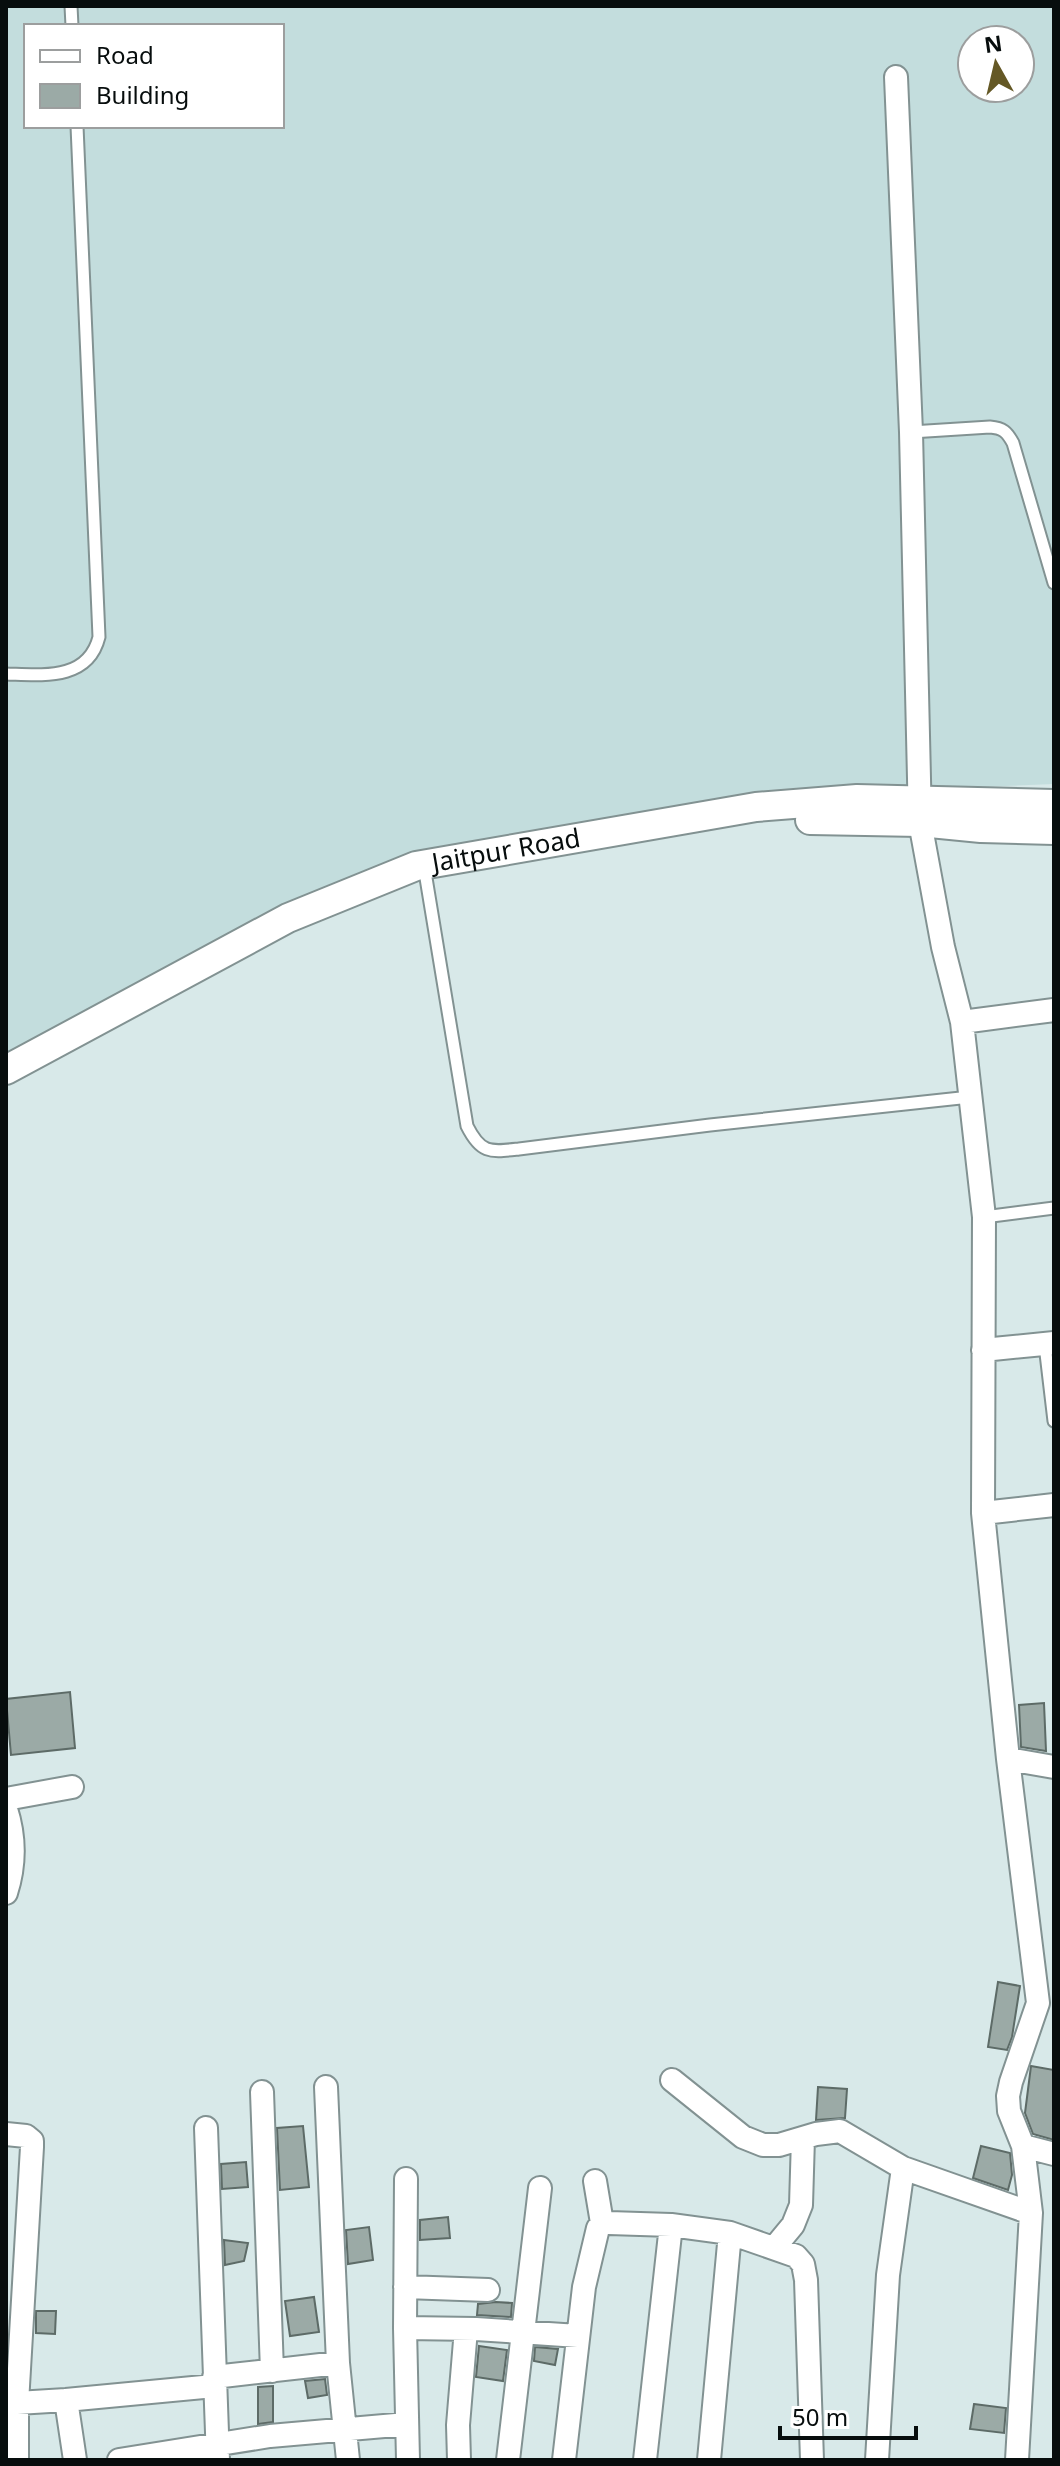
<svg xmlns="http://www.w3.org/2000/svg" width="1060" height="2466" font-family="'Noto Sans',sans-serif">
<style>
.built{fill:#c3dddd;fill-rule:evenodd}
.building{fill:#9baaa6;stroke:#5d6b67;stroke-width:2}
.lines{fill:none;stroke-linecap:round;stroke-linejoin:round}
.service-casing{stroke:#829292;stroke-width:15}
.minor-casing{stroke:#829292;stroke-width:26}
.tertiary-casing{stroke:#829292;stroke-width:32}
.service{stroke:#fff;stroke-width:11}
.minor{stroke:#fff;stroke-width:22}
.tertiary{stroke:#fff;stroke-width:28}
.labels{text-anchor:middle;stroke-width:6;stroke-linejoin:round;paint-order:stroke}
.street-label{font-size:26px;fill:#070d0d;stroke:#fff}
</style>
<rect width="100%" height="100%" fill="#d8e9e9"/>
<path class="built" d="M6,6h1048v778l-180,7 -450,69 -418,196zM26,26h256v100h-256zM972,40h48v48h-48z"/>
<path class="building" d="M70,1692l5,56 -64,7 -5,-56z
M1044,1703l2,48 -25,-4 -2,-42z
M998,1982l22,4 -8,51 -5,13 -19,-3z
M1031,2066l23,4v70l-21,-6 -8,-21z
M818,2087l29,2 -2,29 -29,2z
M303,2126l6,61 -29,3 -3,-62z
M981,2146l29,7 2,22 -4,15 -35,-12z
M246,2162l2,25 -26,2 -1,-25z
M448,2217l2,21 -30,2v-20z
M369,2227l4,33 -25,4 -2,-34z
M224,2240l24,3 -4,18 -19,4z
M314,2297l5,35 -29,4 -5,-35z
M496,2302l16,1 -1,14 -34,-2 1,-11z
M36,2311h20l-1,23 -19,-1z
M479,2346l28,4 -4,31 -27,-4z
M535,2347l23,2 -3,16 -21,-4z
M325,2379l2,16 -19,3 -3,-17z
M273,2386v36l-15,2v-37z
M974,2404l32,4 -2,25 -34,-4z"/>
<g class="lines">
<g class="service-casing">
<path id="service" d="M71,6l1,20
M911,432l79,-5c13,1 17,5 23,16l41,140
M6,674c36,1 82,7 93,-37l-22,-511
M426,878l41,248c14,28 23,26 52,23l191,-24 260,-28
M984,1217l70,-9
M1045,1345l9,76"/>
</g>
<g class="minor-casing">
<path id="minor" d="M896,77l15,355 9,390 23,125 19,75 22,195 -1,296 25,246 30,244 -27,79 -3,14 1,15 14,35 8,67 -14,247
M962,1022l92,-12
M983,1350l71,-7
M983,1513l71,-8
M1008,1759l46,8
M6,1799l66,-12
M6,1809c9,28 9,56 0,84
M672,2080l71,57 20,8h16l37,-11 24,-3 63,37 128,45
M326,2087l12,276 10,97
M262,2092l10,279
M206,2128l12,332
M6,2134l20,2 6,5v6l-15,256v57
M1023,2146l31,8
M406,2179l-1,149 3,132
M595,2181l7,42
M774,2248l19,-23 8,-20 2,-67
M405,2287l83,3
M405,2328l71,1 102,7
M214,2377l124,-14
M66,2400l9,60
M17,2403l49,-3 148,-14
M119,2460l151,-24 137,-12
M459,2460l-1,-35 8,-96
M508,2460l32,-272
M564,2460l20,-173 14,-59 4,-5h7l62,2 59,8 66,23 7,8 3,16 6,180
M645,2460l26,-235
M709,2460l21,-227
M877,2460l11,-185 15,-107"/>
</g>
<g class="tertiary-casing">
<g id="tertiary">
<path d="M810,820l110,2 61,6 73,2"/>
<path id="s1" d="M6,1070l282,-152 128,-52 340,-59 101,-8 197,5"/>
</g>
</g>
<use href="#service" class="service"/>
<use href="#minor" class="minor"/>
<use href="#tertiary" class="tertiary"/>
</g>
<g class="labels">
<g class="street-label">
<text dy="9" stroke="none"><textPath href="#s1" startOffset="550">Jaitpur Road</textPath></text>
</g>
</g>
<rect width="1060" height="2466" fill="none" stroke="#070d0d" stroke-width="16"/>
<rect x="24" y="24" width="260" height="104" fill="#ffffff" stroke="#9c9e9e" stroke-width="2"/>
<rect x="40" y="50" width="40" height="12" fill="#ffffff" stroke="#9c9e9e" stroke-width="2"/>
<text x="96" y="64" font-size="24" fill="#070d0d">Road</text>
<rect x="40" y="84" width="40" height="24" fill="#9baaa6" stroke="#9c9e9e" stroke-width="2"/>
<text x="96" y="104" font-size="24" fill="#070d0d">Building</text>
<g transform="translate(996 64) rotate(352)"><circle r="38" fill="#ffffff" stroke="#9c9e9e" stroke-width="2"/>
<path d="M0-6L14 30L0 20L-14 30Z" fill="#645825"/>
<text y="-12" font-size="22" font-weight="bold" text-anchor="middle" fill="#070d0d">N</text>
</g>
<path d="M780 2426v12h136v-12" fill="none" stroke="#070d0d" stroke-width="4"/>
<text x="792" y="2426" font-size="24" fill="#070d0d" stroke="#ffffff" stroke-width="6" paint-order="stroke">50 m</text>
</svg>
